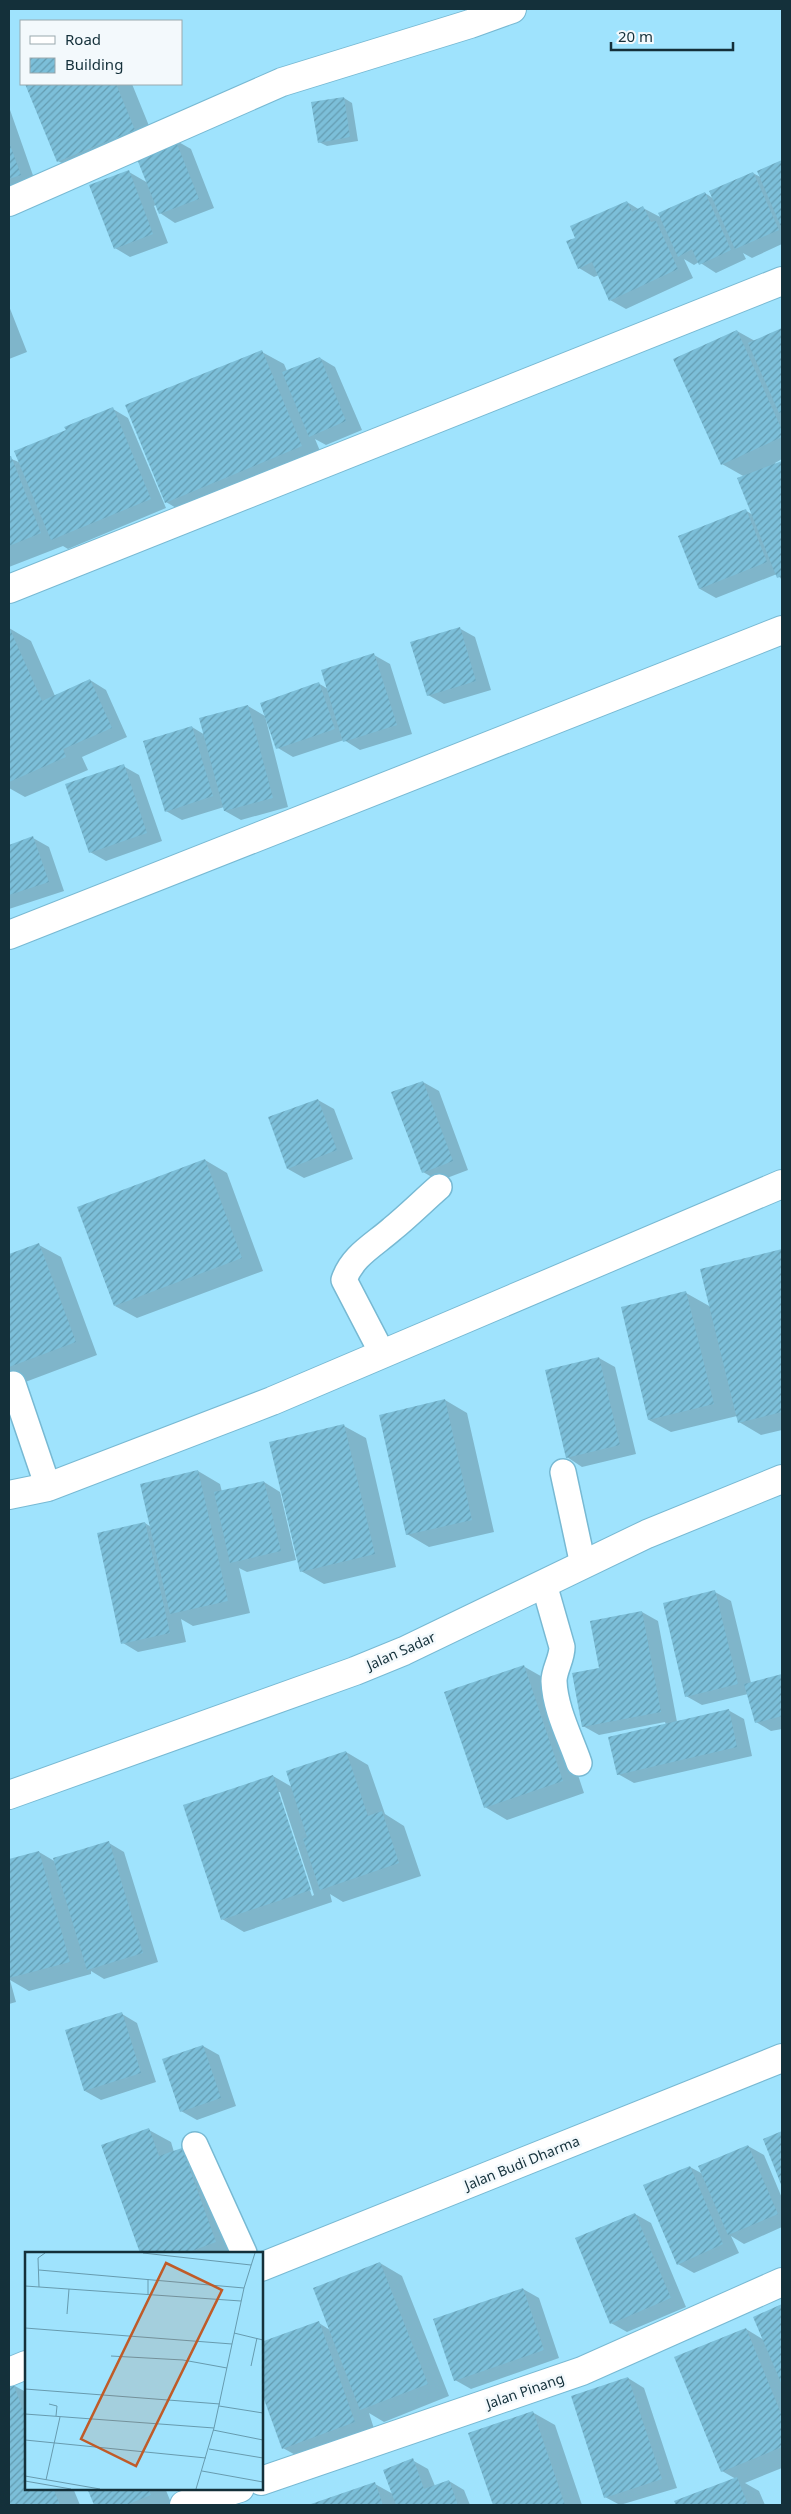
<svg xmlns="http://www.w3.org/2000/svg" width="791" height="2514" font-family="'Noto Sans',sans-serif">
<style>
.shadow{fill:#0003;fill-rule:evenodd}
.building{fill:url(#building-hatch)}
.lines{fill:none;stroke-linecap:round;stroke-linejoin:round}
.lane-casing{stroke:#77b9d3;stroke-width:28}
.street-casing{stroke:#77b9d3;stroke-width:30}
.lane{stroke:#fff;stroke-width:25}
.street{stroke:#fff;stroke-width:28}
.labels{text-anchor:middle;stroke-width:5;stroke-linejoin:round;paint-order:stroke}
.street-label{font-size:14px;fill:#14303a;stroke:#f3f9fc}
.inset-road{fill:none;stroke:#679baf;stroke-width:1}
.view{fill:#c05b28;fill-opacity:0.15;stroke:#c05b28;stroke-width:2.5}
.inset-edge{fill:none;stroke:#14303a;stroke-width:2.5}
</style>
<defs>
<pattern id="building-hatch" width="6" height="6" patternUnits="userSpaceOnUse" patternTransform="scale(1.25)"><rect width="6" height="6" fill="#7cbfd9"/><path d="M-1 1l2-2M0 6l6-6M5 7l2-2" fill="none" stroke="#649cb1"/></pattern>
</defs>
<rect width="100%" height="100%" fill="#9fe3fd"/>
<path class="shadow" d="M27,84h105l24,59 -76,30 -22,-12z
M344,98l8,5 6,38 -31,5 -8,-4z
M9,107l27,77 -27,9z
M175,140l16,9 23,59 -39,15 -15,-10 -4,-8 -2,1 14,37 -38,14 -15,-9 14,-76 19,11z
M782,162v82l-30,14 -9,-5 3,6 -30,14 -17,-11 -5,3 -10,-6 9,19 -67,31 -16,-9 -11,-25 -5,2 -15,-9 -3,-30 51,-36 13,8 3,-2 19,10 43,-25 9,6 39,-26 9,5 -3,-6z
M9,306l18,46 -18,7z
M782,329v130l-7,4 1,2 6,-3v118l-5,-6 -61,24 -16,-9 -21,-52 66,-27 8,5 -8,-38 -23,-13 15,-133 18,10z
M262,352l22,12 3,7 33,-13 15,9 27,63 -36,15 -11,-6 8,19 -135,57 -22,-13z
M113,409l15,9 38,90 -98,41 -5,-3 -54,21v-109l12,5 46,-32z
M9,628l22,13 24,55 35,-16 16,10 21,47 -45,20 6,13 -63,27 -16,-9z
M459,628l16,9 16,53 -47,14 -16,-9z
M374,655l16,9 22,70 -52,16 -16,-10 -51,17 -15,-9 40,-65 10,6z
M248,706l17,10 23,91 -47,13 -16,-9 -1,-4 -42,13 -16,-9 26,-84 13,8z
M123,766l16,9 23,66 -56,20 -16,-9z
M33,838l16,9 15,44 -55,18v-63z
M423,1082l16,9 29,79 -29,11 -16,-9z
M318,1100l16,9 19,50 -49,19 -16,-9z
M205,1160l22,13 36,98 -126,47 -22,-12z
M39,1245l22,12 36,98 -77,29 -11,-6v-122z
M782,1250v180l-21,5 -22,-13 -2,-6 -66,16 -22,-12 37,-127 25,14 -9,-37z
M599,1358l16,9 21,87 -54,13 -15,-10z
M445,1400l22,13 27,119 -65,15 -22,-13z
M344,1426l22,12 30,129 -72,17 -23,-13z
M198,1471l22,13 2,8 42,-10 16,10 16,68 -49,12 -8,-4 11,45 -57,13 -12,-7 5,23 -48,10 -15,-9 22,-120 6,4z
M715,1592l16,9 20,82 31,-8v54l-11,2 -15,-9 -8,-28 -46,11 -16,-9z
M642,1612l16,9 19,101 51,-12 16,9 8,37 -118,27 -16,-9 48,-49 -1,-3 -66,13 -16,-9 18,-57z
M523,1666l23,13 38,114 -77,27 -22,-13z
M346,1752l22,13 17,49 19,12 17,50 -78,26 -13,-8 2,8 -88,30 -22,-13 51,-143 19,11zM277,1792h3l34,103 -2,1z
M109,1843l15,9 34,110 -54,17 -13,-8v3l-62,17 -19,-11 6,22 -7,2v-143l30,-9 17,10z
M122,2014l15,9 19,59 -55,18 -16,-9z
M203,2046l16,9 17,51 -39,14 -16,-9z
M149,2130l22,12 3,10 8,-2 22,12 32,91h-94z
M782,2133v51l-17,-44z
M748,2146l16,9 18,43v29l-38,17 -13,-8 8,17 -45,20 -16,-9 12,-97 13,7z
M635,2214l16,9 35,84 -59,25 -16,-9z
M380,2263l22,13 47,120 -65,26 -15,-9 7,22 -70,26 -23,-13 36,-125 11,7z
M523,2289l16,9 20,60 -88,31 -16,-9z
M782,2306v162l-37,15 14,8 6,14h-88l-1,-3 60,-23 -14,-8 24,-142 18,11 -9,-22z
M628,2378l16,10 33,100 -57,17 -15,-8z
M13,2385l13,7v96h47l7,17h-71v-119z
M532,2412l23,13 27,80h-88l-25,-71z
M412,2460l16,9 7,17 14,-5 15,9 6,15h-159l64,-21 18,10z
M88,2488h77l7,17h-77z"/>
<path class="building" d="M25,84h91l19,46 -78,32z
M344,97l6,40 -32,6 -7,-41z
M175,139l24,60 -40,15 -24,-60z
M9,142l12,33 -12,4z
M782,160v69l-25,-58z
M129,170l24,64 -39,15 -25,-64z
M753,172l26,58 -44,19 -26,-58z
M705,192l26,58 -32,15 -7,-16 -14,8 -20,-44z
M627,201l5,11 11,-6 8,16 5,-1 22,48 -69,32 -17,-39 -14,7 -12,-28 9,-3 -5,-12z
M782,328v84l-3,1 -31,-70z
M737,330l45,100v7l-61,28 -48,-106z
M262,350l40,96 -137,57 -40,-98z
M320,357l26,64 -37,16 -27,-65z
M113,407l38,92 -100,41 -37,-89 52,-21 -2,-3z
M9,456h2l30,77 -32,13z
M782,461v115l-5,2 -40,-100z
M746,509l21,53 -68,27 -21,-53z
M9,627l33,74 48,-22 22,49 -49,21 3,8 -57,25z
M460,627l16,54 -49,15 -17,-54z
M374,653l23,72 -54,17 -22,-72z
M319,682l16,47 -59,20 -16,-46z
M248,705l25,93 -49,13 -25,-93z
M192,726l21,70 -48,16 -22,-71z
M124,764l23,69 -58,20 -24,-69z
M33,836l16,46 -40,13v-50z
M423,1081l30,80 -31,12 -31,-81z
M318,1099l19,51 -50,19 -19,-52z
M205,1159l37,99 -128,48 -37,-99z
M39,1243l37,99 -67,25v-113z
M782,1249v163l-44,11 -38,-154z
M686,1291l28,113 -66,16 -27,-113z
M599,1357l21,88 -54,13 -21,-88z
M445,1399l27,121 -66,15 -27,-120z
M344,1424l31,130 -75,18 -31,-130z
M198,1470l30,131 -58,13 -30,-130z
M264,1481l17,70 -51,12 -16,-71z
M145,1522l25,111 -49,11 -24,-111z
M715,1590l23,94 -53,13 -22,-94z
M642,1611l19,101 -79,15 -10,-54 27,-5 -9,-47z
M524,1665l39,116 -79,27 -40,-116z
M782,1674v42l-27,7 -11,-39z
M729,1709l8,38 -120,28 -9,-38z
M346,1751l22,65 14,-5 17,52 -79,27 -17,-51 4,-2 -21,-66z
M273,1775l38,115 -90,30 -38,-115z
M109,1841l34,112 -56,17 -34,-112z
M39,1851l31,111 -61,16v-119z
M122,2012l19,61 -57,18 -19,-61z
M203,2045l18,53 -41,14 -18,-53z
M149,2128l10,28 23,-8 34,94 -30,11h-46l-39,-108z
M782,2131v56l-19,-48z
M748,2145l30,69 -50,21 -30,-69z
M690,2166l33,78 -46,21 -34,-80z
M635,2213l36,85 -61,26 -35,-86z
M380,2262l48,122 -68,26 -47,-122z
M523,2288l21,62 -90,31 -21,-62z
M782,2304v81l-29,-68z
M319,2321l36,101 -73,27 -21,-58v-49z
M746,2328l36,88v31l-61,25 -47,-115z
M628,2377l34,102 -58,19 -33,-102z
M13,2383l13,35v70h27l7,17h-51v-120z
M533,2411l32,94h-72l-25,-72z
M413,2458l11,31 25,-9 9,25h-62l-13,-35z
M737,2477l11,28h-72l-2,-4z
M375,2482l8,23h-75z
M87,2488h61l3,7 -25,10h-32z"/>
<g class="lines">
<g class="lane-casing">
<path id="lane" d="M382,1353l-38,-73c8,-24 30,-35 48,-51 16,-13 31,-28 47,-42
M13,1384l35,103
M563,1472l20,93
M544,1584l18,63c0,12 -8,23 -8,34 1,28 16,56 25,82
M195,2145l49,108"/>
</g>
<g class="street-casing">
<path id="street" d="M9,202l273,-120 188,-58 42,-15
M9,589l773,-308
M9,935l773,-305
M9,1495l39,-8 224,-86 510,-217
M9,1795l346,-124 49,-20 243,-117 135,-55
M261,2267l521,-209
M9,2372l17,-7
M261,2481l321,-110 200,-89
M184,2505l56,-17"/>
</g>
<use href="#lane" class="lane"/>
<use href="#street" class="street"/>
</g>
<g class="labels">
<g class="street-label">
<text transform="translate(401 1651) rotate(-24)" y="5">Jalan Sadar</text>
<text transform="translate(522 2163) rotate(-22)" y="5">Jalan Budi Dharma</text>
<text transform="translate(525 2391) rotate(-19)" y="5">Jalan Pinang</text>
</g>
</g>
<g transform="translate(25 2252)">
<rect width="238" height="238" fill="#9fe3fd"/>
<path class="inset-road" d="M118,1l108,12M14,18l205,18M0,34l216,15M14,35l-1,-29 7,-5M123,43v-16M42,62l2,-25M0,76l207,16M209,81l29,7M86,104l72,4 44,8M226,114l6,-28M0,137l195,15M24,152l8,2 -1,10M194,154l44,7M0,162l189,14M188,178l50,10M0,188l181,18M184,197l54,9M177,219l61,11M0,224l75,13M21,228l14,-63M0,229l46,8M171,237l18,-61 30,-140 11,-35"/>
<path class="view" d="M141,11l56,27 -86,176 -55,-27z"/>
<rect width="238" height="238" class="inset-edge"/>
</g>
<rect width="791" height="2514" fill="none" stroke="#14303a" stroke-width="20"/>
<rect x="20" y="20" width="162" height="65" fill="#f3f9fc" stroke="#9aa9ae"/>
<rect x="30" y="36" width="25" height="8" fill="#ffffff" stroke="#9aa9ae"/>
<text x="65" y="45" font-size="15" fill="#14303a">Road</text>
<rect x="30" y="58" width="25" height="15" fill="url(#building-hatch)" stroke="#9aa9ae"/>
<text x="65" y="70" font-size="15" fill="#14303a">Building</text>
<path d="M611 42v8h122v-8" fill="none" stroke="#14303a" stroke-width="2.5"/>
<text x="618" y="42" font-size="15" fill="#14303a" stroke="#f3f9fc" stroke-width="4" paint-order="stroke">20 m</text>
</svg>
